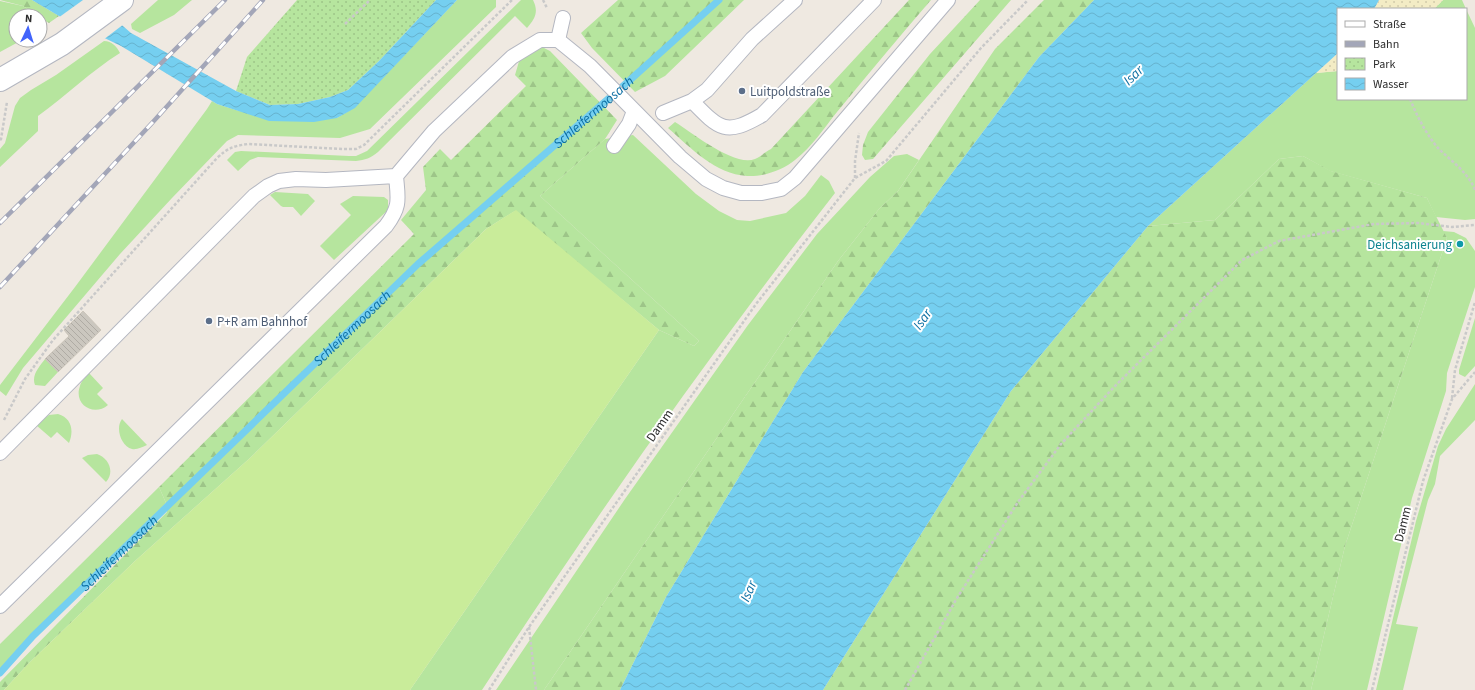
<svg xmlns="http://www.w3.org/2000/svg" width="1475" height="690" font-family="'Source Sans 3',sans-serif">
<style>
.grass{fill:#b6e59e}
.forest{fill:url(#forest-firs)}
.sand{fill:url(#sand-dots)}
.park{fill:url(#park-dots)}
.pitch{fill:#c9ec9a}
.water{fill:url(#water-waves)}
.pier{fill:#efe9e1}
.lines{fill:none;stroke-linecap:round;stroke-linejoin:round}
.stream{stroke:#75cff0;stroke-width:7}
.building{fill:url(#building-back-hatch);stroke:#cbc5ba}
.lane-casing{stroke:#b4b7c1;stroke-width:16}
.secondary-casing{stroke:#b4b7c1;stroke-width:24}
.path{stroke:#c9c9c9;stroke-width:2.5;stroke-dasharray:3 2;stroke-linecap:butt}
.lane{stroke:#fff;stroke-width:14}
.secondary{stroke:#fff;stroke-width:22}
.rail-casing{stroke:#a3a6b8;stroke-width:4.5}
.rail{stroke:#fff;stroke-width:3;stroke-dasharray:9;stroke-linecap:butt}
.service-dot{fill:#5c6f8a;stroke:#fff;stroke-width:1.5}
.culture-dot{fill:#0f9aa8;stroke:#fff;stroke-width:1.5}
.labels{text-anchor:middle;stroke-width:4;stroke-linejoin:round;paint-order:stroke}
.service-label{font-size:13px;fill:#4e5e75;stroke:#fff;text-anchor:start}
.culture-label{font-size:13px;fill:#0d838f;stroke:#fff;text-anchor:end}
.street-label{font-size:13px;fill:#2e2e2e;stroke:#fff}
.water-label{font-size:14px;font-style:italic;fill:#0d6fa3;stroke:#fff}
</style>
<defs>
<pattern id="forest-firs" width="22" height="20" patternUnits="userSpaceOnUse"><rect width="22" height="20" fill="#b6e59e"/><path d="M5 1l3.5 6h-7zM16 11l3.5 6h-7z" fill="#9dc588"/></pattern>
<pattern id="sand-dots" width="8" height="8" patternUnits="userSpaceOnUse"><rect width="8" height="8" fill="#f3ecc5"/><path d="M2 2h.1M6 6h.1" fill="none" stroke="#d1cbaa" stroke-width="1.8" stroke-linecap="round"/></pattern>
<pattern id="park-dots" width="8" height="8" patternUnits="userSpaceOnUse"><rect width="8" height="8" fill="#b6e59e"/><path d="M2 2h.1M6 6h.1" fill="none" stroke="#9dc588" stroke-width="1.8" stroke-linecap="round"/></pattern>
<pattern id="water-waves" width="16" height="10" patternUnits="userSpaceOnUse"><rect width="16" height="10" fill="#75cff0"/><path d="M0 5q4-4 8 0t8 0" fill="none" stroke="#66b2ce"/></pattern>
<pattern id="building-back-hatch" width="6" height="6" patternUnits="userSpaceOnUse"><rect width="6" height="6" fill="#cbc7bf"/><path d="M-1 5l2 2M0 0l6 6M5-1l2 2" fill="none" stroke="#afaba4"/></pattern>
</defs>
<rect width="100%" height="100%" fill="#efe9e1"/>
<path class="grass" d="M158,0h34l-18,15 -34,18 -8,-4 -1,-5z
M457,0h39v7l-126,122 -30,9 -102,-3 -11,6 -55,57 -52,56 -97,114 -17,28 -6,-5v-6l75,-98 132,-178 5,-8 5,3 22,7 98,7 18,-11z
M521,0h12c6,12 2,19 -6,28l-12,-12 -137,136c-7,6 -13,8 -22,9l-98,-4 -8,3 -12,11 -11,-11 8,-8 6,-1 108,5h7l11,-5z
M1443,0h19l4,9h-32z
M0,1l23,5 15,10h-22v24h6l-22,12z
M1466,9l9,19v191l-10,1 -29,-3 -9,-19 -97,-27 -27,-15 -24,3 -64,61 -67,6 168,-153 22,-2v28h128z
M104,41c8,0 13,6 16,12 -29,18 -54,43 -82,63v15l-38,36v-18l5,-6 10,-37 5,-8 11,-8 25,-15z
M633,135l63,59 23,17 18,9 13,1 36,-8 19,-17 16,-21 8,6 6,12c-125,160 -242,327 -353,497h-72l249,-360 35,16 5,-5 -159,-145 65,-57z
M907,154l12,6 -21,31 -19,18 -41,52 -294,429h-48l129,-191 123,-174 69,-91 53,-57 24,-21z
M275,192l33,2 7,7 -14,15 -8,-9h-10l-2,-1 -11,-11z
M353,196l31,1 4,3v10l-54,50 -14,-14 31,-31 -11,-11z
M1443,231l11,1 12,6 9,13v36l-28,86 -1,18 -34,107 -45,192h-56l34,-144 102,-308z
M1475,318v48l-10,11 -6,-3v-4z
M45,359l13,13 -13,14 -10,-1c-4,-10 5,-19 10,-26z
M89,373l14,15 -6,6 11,11c-14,12 -35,0 -28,-19 1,-5 6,-9 9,-13z
M1475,384v36l-35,36 -5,28 -7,16 -32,124 22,3 -15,63h-27l40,-169 22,-75 8,-17z
M58,414c14,4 16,17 11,29l-12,-11 -6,6 -15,-13 13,-10z
M122,419l25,26c-5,2 -10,5 -15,4 -11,-3 -17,-21 -10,-30z
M97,454c12,4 18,18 9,28l-24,-24 6,-3z
M159,487l7,16 -124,121 -42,46v-26z"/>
<path class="forest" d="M0,0h32l27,16 -10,7 -9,-5v-2h-2l-15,-10z
M618,0h126l-79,76 -30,16 -43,-44 -11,-15z
M909,0h22c-32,37 -63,74 -94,112 -13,16 -25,35 -42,48 -12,10 -32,17 -48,16 -32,-2 -56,-28 -79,-48l7,-6c18,11 59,45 80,37 5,-2 10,-7 16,-10z
M980,0h31l-138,159 -8,1 -3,-5 1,-10 5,-13 62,-78z
M1044,0h50l-55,57 -236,315 -137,225 -46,93h-76l294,-429 41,-52 19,-18 97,-142z
M535,48h9l6,3 67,69 -12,19 -65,57 159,145 -5,5 -35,-16 -144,-119 -29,18 -236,229 -115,103 -107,103 -24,26h-4v-8l167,-170 -1,-9 -7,-16 255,-253 -13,-14 25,-30 -3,-23 17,-18 11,11 75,-74 -11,-11 5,-17z
M1303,156l28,15 96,27 20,40 -102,308 -34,144h-488l188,-299 137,-165 67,-6 64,-61z"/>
<path class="sand" d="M1379,0h64l-9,9h-60z
M1338,53v18l-22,2z"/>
<path class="park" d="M297,0h139l-57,61 -31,29 -18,7 -32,7 -28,1 -34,-14 11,-34z"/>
<path class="pitch" d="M516,210l143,120 -249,360h-406l24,-26 107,-103 115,-103 236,-229z"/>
<path class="water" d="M32,0h61l38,33 105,58 34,14 28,-1 32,-7 18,-7 31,-29 57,-61h21l-102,108 -18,10 -23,4 -45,-1 -52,-17 -96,-58 -62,-30z
M1094,0h285l-5,9h-36v44l-190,173 -137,165 -188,299h-203l46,-93 137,-225 236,-315z"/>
<path class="pier" d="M83,0h13l28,24 -21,16 -45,-22z"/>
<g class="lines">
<path class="stream" id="s1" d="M0,673l33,-37 385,-372 212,-184 89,-80"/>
</g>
<path class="building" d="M83,311l18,19 -43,42 -13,-13 24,-23 -5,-6z"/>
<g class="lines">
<g class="lane-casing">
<path id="lane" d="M558,40l5,-22
M692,101c28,29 34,35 70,14l112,-115
M663,113l29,-12 15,-11 45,-51 43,-39
M614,146l15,-22 5,-13
M396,176l38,-45 78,-74 28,-17h18l32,26 90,91 26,22 17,9 18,5h21l19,-4 14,-11 153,-178
M0,453l254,-257 14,-10 11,-5 17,-2 30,1 70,-4
M0,606l386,-380c15,-20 12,-27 10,-50"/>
</g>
<g class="secondary-casing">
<path id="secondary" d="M0,80l62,-36 60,-44"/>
</g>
<path class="path" d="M543,0l4,8
M345,24l25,-24
M1410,99c7,17 16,35 28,49 13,13 30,24 37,42
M0,140l1,-1 6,-37
M855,178v-17l4,-28
M1452,398l3,-28 20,-68
M4,420l21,-41 28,-39 164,-182c11,-10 16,-12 31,-14l95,5h13l8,-4 148,-145
M529,627l7,63
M489,690l40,-63 227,-323 99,-126 31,-17 95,-113 47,-48
M905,690l52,-92 61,-96 43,-58 53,-57 128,-127 37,-19 95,-17 44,-1 34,4 23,-2
M1372,690l51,-209 29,-82 23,-27"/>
<use href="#lane" class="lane"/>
<use href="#secondary" class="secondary"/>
<g class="rail-casing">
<path id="rail" d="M0,223l225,-223
M0,287l152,-164 111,-123"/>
</g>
<use href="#rail" class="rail"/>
</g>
<g class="service-dot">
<circle cx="742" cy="91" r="4"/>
<circle cx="209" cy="321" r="4"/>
</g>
<circle class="culture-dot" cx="1460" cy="244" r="4"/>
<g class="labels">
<g class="service-label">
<text x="750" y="96">Luitpoldstraße</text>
<text x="217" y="326">P+R am Bahnhof</text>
</g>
<g class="culture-label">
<text x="1452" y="249">Deichsanierung</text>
</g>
<g class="street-label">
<text transform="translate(659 425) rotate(-55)" y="5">Damm</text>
<text transform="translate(1402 524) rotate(-76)" y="5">Damm</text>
</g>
<g class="water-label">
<text transform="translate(1133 75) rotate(-44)" y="5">Isar</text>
<text dy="5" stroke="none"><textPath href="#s1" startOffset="817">Schleifermoosach</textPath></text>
<text transform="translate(922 319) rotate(-55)" y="5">Isar</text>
<text dy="5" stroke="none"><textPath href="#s1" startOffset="493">Schleifermoosach</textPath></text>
<text dy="5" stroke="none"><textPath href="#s1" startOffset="169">Schleifermoosach</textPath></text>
<text transform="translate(748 591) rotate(-67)" y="5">Isar</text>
</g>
</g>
<rect x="1337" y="8" width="130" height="92" fill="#ffffff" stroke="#ababab"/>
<rect x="1345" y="21" width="20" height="6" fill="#ffffff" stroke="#ababab"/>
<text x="1373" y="28" font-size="12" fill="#2e2e2e">Straße</text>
<rect x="1345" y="41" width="20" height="6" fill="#a3a6b8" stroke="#ababab"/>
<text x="1373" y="48" font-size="12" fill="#2e2e2e">Bahn</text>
<rect x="1345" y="58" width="20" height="12" fill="url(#park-dots)" stroke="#ababab"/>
<text x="1373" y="68" font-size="12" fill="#2e2e2e">Park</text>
<rect x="1345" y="78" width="20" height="12" fill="url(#water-waves)" stroke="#ababab"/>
<text x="1373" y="88" font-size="12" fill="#2e2e2e">Wasser</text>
<g transform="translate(28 28) rotate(4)"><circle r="19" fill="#ffffff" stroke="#ababab"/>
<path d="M0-3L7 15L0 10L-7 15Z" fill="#4264fb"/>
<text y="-6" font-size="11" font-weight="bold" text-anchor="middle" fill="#2e2e2e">N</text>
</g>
</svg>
